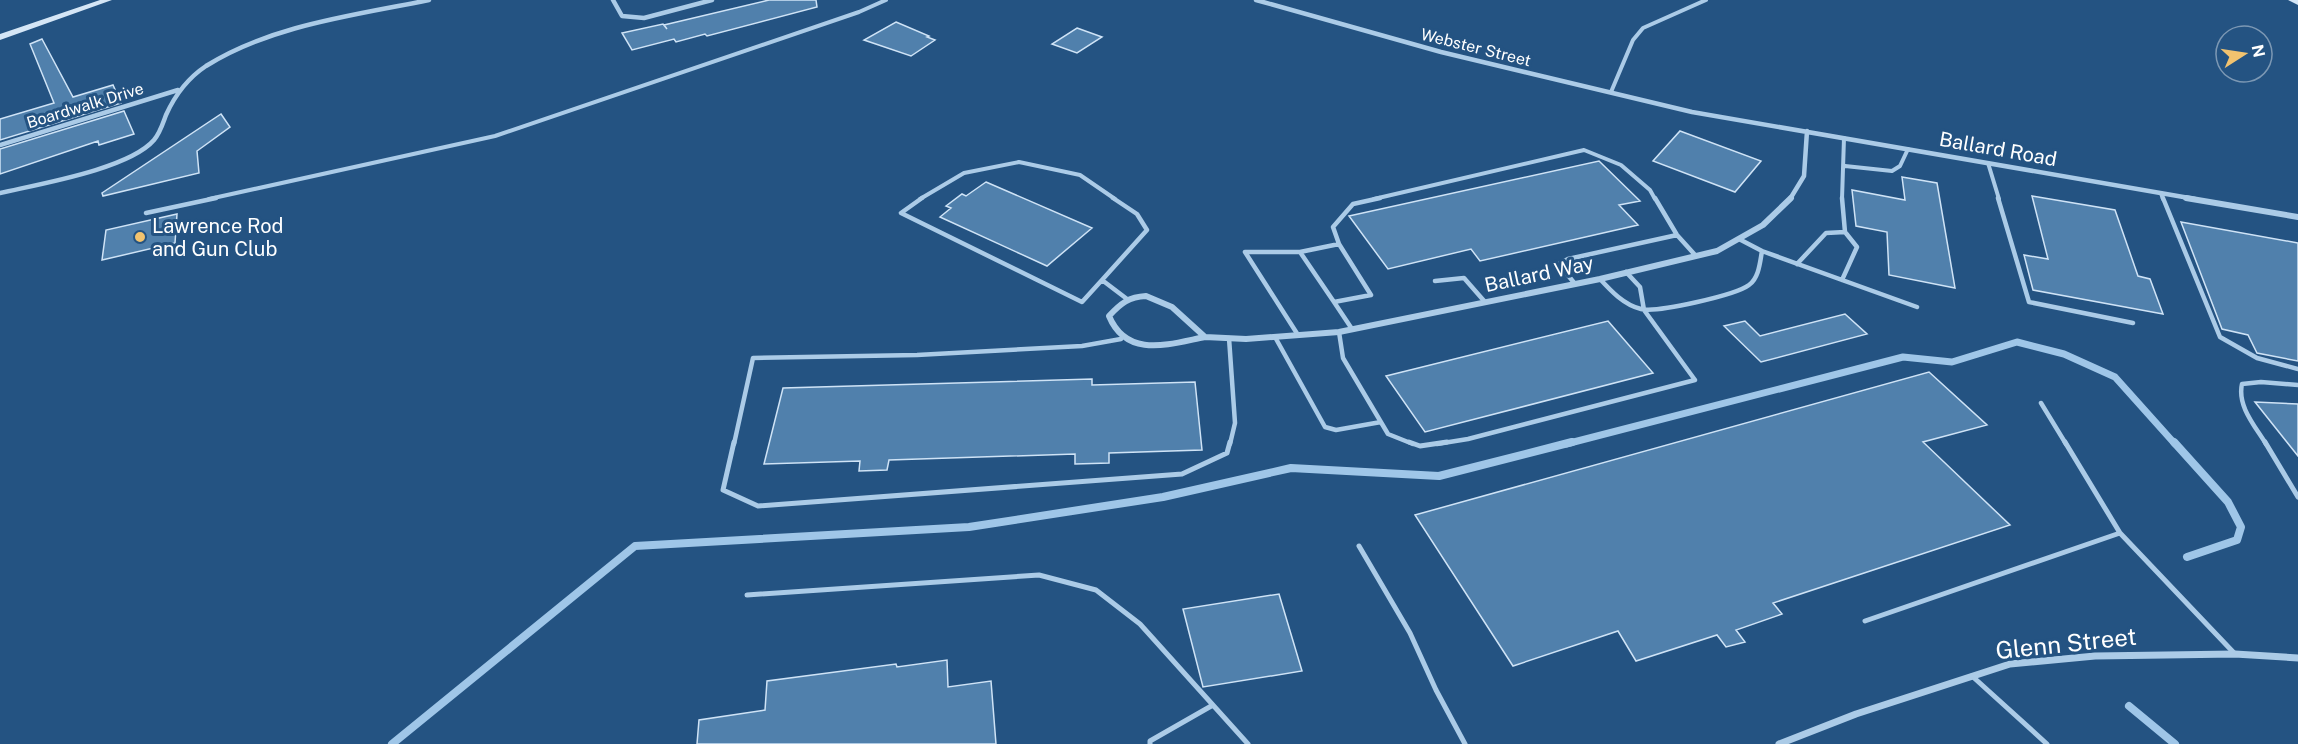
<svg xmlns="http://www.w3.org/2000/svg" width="2298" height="744" font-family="'Public Sans',sans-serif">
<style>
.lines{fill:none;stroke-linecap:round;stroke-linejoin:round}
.stream-far1{stroke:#9fc6e8;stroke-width:7}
.stream{stroke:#9fc6e8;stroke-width:8}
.building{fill:#5080ac;stroke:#cfe3f6;stroke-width:1.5}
.service-far2{stroke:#abcbe7;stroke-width:4}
.service-far1{stroke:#abcbe7;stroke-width:4.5}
.service{stroke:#abcbe7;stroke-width:5}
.minor-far2{stroke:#abcbe7;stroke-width:4.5}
.minor-far1{stroke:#abcbe7;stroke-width:6}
.minor{stroke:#abcbe7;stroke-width:7}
.secondary{fill:#d5e6f6;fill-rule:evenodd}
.poi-dot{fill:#f2c36f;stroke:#245382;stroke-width:2}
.labels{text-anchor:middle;stroke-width:6;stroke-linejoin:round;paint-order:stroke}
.far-street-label{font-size:16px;fill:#fff;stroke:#245382}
.street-label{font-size:20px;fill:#fff;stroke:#245382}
.poi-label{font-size:20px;fill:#fff;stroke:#245382;text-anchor:start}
.near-street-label{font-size:24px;fill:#fff;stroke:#245382}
</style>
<rect width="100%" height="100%" fill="#245382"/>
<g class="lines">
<path class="stream-far1" d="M1566,444l337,-87 49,5 65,-20 47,12 51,23 60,67"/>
<path class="stream" d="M2174,442l54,60 13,25 -4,13 -50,17
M2129,706l46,38
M392,744l243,-198 334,-19 194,-30 128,-29 148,8 133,-34"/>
</g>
<path class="building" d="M769,0h47l1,7 -110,29 -2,-2 -29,8 -2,-3 -42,11 -10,-17 41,-9 4,5 -3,-4z
M896,22l33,14 -2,1 8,3 -24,16 -47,-16z
M1077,28l25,9 -25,16 -25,-9z
M42,39l31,58 40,-12 8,18 -121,37v-21l54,-16 -24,-59z
M124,111l10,23 -35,11 -1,-4 -98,33v-25z
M221,114l9,13 -33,24 2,22 -96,23 -1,-3z
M1680,131l81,30 -26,31 -82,-31z
M1599,161l41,40 -21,4 19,20 -158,36 -9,-12 -83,20 -39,-53z
M1902,177l35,6 18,105 -66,-13 -2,-43 -31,-6 -4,-36 53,10z
M986,182l106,46 -45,38 -107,-49 11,-9 -5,-2 16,-12 4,2z
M2032,196l83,14 23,66 12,3 13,35 -130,-24 -9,-35 24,4z
M177,214l-2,29 -73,17 4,-30z
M2181,222l117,21v118l-41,-8 -9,-18 -26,-6z
M1845,314l22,20 -106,28 -37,-36 21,-5 15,15z
M1608,321l45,52 -228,59 -39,-56z
M1929,372l58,53 -64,17 87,83 -237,78 9,11 -46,16 9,12 -19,5 -9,-12 -81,26 -18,-30 -105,35 -98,-151z
M1092,379v6l103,-3 7,68 -93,3v10l-34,1v-10l-186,6 -2,10 -28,1 1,-10 -96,3 19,-76z
M2255,402l43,2v52z
M1279,594l23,77 -99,16 -20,-78z
M947,660l1,27 43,-6 5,63h-299l2,-24 66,-10 2,-29 129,-17 1,3z"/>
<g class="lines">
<path class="service-far2" d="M1611,92l22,-52 10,-12 63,-28
M1988,163l11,36
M1845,166l47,5 8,-5 8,-17
M2161,193l2,6
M209,199l286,-63 364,-124 27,-12
M920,199l44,-26 55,-11 61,13 35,24
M1374,199l210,-49 37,15 29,25 5,9
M1842,199l2,-61"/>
<path class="service-far1" d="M922,198l-21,15 181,89 20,-22
M1655,198l22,37 19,21
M1842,198l3,34
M1998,198l31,104 104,21
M2163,198l57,139 37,21 41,11
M146,213l70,-15
M1339,244l-6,-17 20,-23 27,-6
M1339,244l32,51 -37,7 -34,-50z
M1762,251l155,56
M1797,264l29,-31 19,-1 12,15 -15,33
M1600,279c11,12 24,26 41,30 16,4 95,-14 108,-24 10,-7 11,-23 13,-34l-23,-12
M1102,280l25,19
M1102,280l45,-50 -10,-16 -24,-16
M1435,281l29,-3 21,24
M1575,284l-16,-20 9,-5 109,-24
M1334,302l18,27
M1339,332l4,26 45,76 25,10
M1298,335l-53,-83h55
M1275,337l50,90 11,3 45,-8
M1229,338l6,85 -5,21
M2041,403l25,41
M734,444l19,-86 164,-3 165,-9 39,-7
M1437,444l31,-5 227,-59 -51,-70 -4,-23 -14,-15
M2266,444c-11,-18 -29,-38 -24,-60l19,-2 37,3"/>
<path class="service" d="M734,442l-11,48 35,16 424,-32 45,-21 3,-11
M1409,442l11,4 27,-4
M2065,442l55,91
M2265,442l33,55
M1359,546l51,87 26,57 29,54
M747,595l292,-20 57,15 44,34 108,120
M1865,621l255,-88 115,121
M1972,676l75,68
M1150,744v-3l63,-36"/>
<path class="minor-far2" d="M613,0l9,16 22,2 68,-18
M1256,0l185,52 251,60 503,87
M0,145l178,-55
M0,193c39,-9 129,-24 154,-53 6,-7 9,-17 12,-25 9,-20 22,-37 40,-49 65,-41 150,-51 223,-66
M1790,199l14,-23 3,-45"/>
<path class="minor-far1" d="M2186,198l112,19
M1146,296l26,11 33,30c-36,7 -78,22 -96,-21 12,-13 20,-19 37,-20z
M1205,337l41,2 93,-7 261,-53 117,-28 46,-26 28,-27"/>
<path class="minor" d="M1779,744l77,-30 154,-50 85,-8 140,-2 63,4"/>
<path class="secondary" d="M100,0h12l-112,40v-6z
M2288,0h10v5z"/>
</g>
<circle class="poi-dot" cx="140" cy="237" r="6"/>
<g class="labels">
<g class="far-street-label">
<text transform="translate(1476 47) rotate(14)" y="6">Webster Street</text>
<text transform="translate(85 105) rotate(-17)" y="6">Boardwalk Drive</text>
</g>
<g class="street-label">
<text transform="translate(1998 149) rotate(10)" y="7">Ballard Road</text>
<text transform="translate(1539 274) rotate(-12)" y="7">Ballard Way</text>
</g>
<g class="poi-label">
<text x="152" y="233">Lawrence Rod<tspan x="152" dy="23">and Gun Club</tspan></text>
</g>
<g class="near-street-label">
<text transform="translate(2066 644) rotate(-6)" y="8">Glenn Street</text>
</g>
</g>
<g transform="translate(2244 54) rotate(78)"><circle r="28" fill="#245382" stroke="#7c98b4" stroke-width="1.5"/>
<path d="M0-4.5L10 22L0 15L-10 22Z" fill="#f2c36f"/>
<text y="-9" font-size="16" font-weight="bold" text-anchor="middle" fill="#ffffff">N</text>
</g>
</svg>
